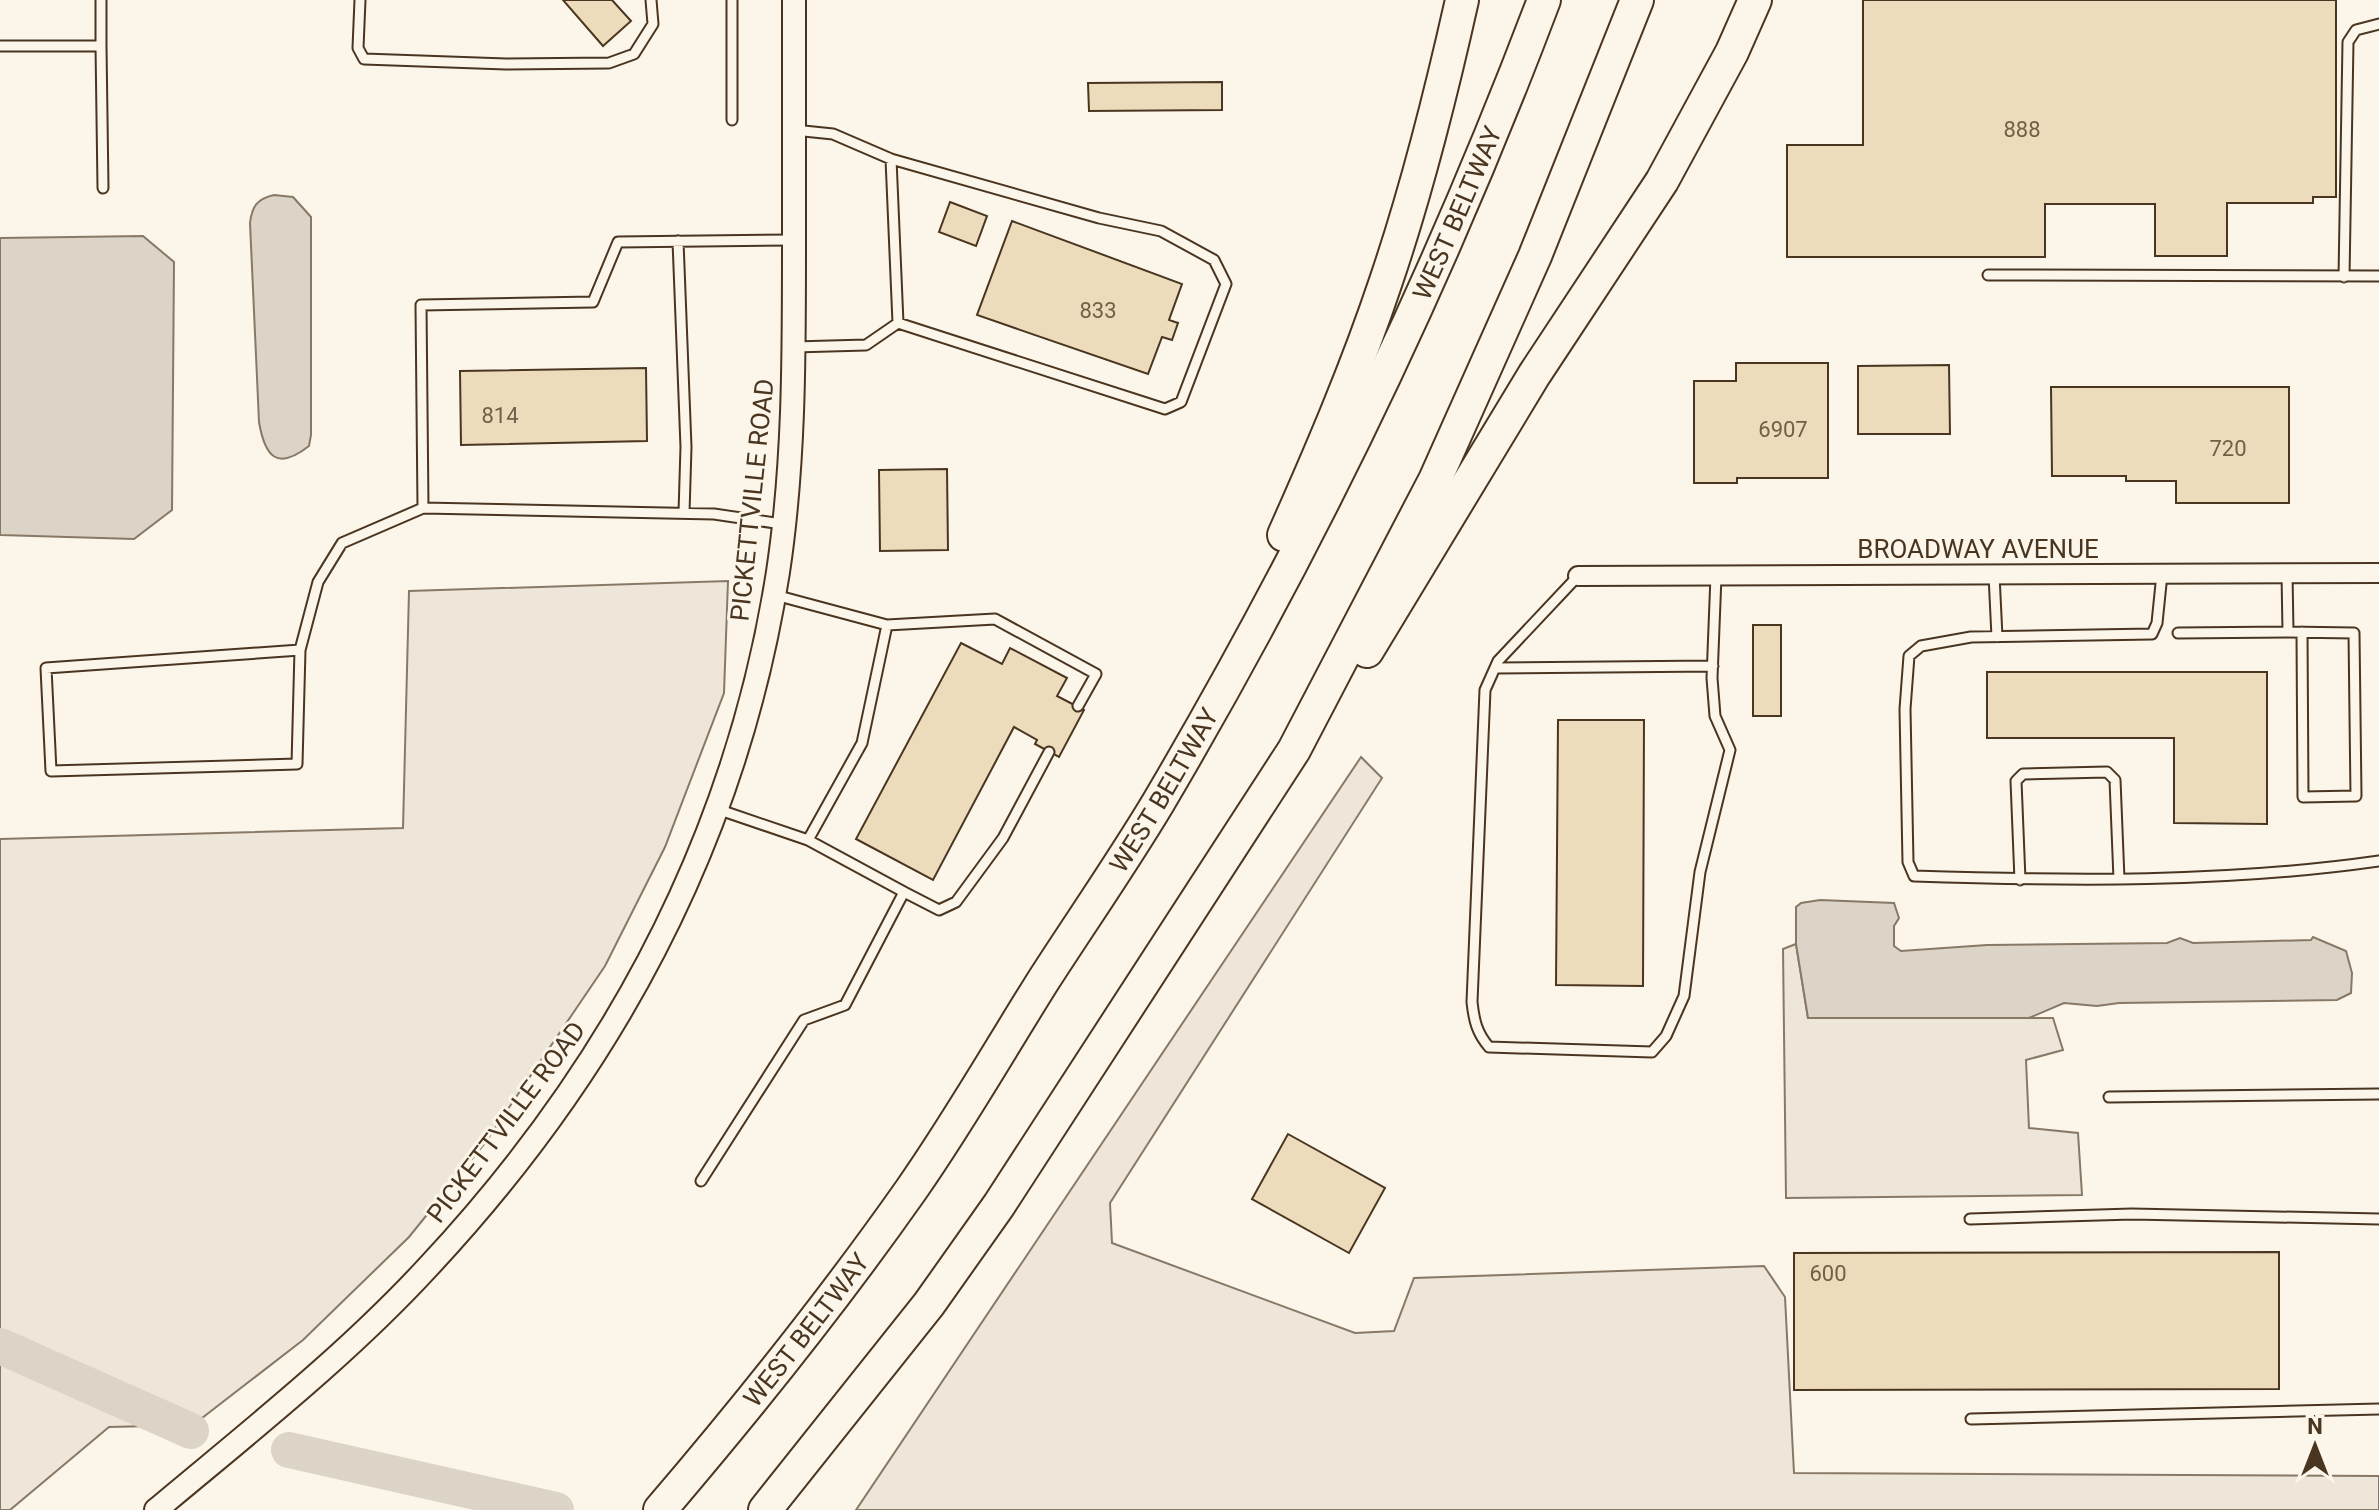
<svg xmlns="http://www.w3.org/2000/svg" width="2379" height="1510" font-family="Roboto,sans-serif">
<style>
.green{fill:#ede6d9;stroke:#887966;stroke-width:2}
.water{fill:#dcd4c6;stroke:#887966;stroke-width:2}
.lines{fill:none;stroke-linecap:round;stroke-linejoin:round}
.river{stroke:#dcd4c6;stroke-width:36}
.building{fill:#ecdcbc;stroke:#4a3520;stroke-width:2}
.service-casing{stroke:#4a3520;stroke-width:13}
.minor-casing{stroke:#4a3520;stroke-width:22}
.tertiary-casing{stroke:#4a3520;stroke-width:26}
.motorway-casing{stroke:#4a3520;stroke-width:36}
.service{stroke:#fbf6e9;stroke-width:9}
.minor{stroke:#fbf6e9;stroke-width:18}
.tertiary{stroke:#fbf6e9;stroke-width:22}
.motorway{stroke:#fbf6e9;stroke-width:32}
.labels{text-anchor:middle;stroke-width:6;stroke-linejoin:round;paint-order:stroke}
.number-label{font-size:22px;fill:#725f47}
.street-label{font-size:26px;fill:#4a3520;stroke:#fbf6e9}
</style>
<rect width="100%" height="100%" fill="#fbf6e9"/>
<path class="green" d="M728,581l-4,112 -59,154 -60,119 -120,177 -76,94 -106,103 -110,85 -84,2 -99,83h-10v-671l403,-11 6,-237z
M1361,757l21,21 -272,425 2,40 243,90 39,-2 20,-53 350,-12 21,31 9,176 585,3v34h-1523z
M1796,944l12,74h245l10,32 -37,10 3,68 49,5 4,62 -296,3 -3,-249z"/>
<path class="water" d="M274,195l19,2 18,20v218l-2,11c-32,25 -44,11 -50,-24l-9,-199c2,-17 7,-24 24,-28z
M143,236l31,26 -2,248 -38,29 -134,-4v-297z
M1820,900l74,3 5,15 -5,8v20l7,5 86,-6 180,-2 13,-5 13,5 118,-3 2,-3 33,14 6,22 -1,20 -14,7 -218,3 -22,3 -33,-3 -35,15h-221l-12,-74v-37l5,-4z"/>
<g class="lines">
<path class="river" d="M0,1346l191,85
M289,1450l267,60"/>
</g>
<path class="building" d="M563,0h49l19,21 -28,25z
M1863,0h473v197h-23v6h-86v53h-72v-52h-110v53h-258v-112h76z
M1222,82v28l-133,1 -1,-28z
M950,202l37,14 -11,30 -37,-14z
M1012,221l170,63 -13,36 9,3 -6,17 -10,-3 -14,37 -171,-59z
M1736,363h92v115h-91v5h-43v-102h42z
M1949,365l1,69h-92v-68z
M646,368l1,73 -186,4 -1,-74z
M2051,387h238v116h-113v-22h-50v-5h-74z
M947,469l1,81 -68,1 -1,-81z
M1753,625h28v91h-28z
M961,643l41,21 8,-16 57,30 -10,18 27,14 -25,47 -24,-13 2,-4 -23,-13 -81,153 -77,-41z
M1987,672h280v152l-93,-1v-85h-187z
M1558,720h86l-1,266 -87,-1z
M1288,1134l97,54 -36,65 -97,-54z
M2279,1252v137l-485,1v-137z"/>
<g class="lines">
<g class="service-casing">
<path id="service" d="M360,0l-2,48 6,11 142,5 103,-1 25,-9 19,-30 -2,-24
M732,0v120
M0,46h101v-46
M101,46l2,142
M794,130l39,4 58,25 208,59 62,13 53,29 12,24 -45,118 -16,7 -267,-86 -32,22 -72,2
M891,159l7,164
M678,241l8,206 -2,66
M1988,275l391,1
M2344,277l4,-235 8,-12 23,-6
M782,524l-68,-10 -291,-6 -2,-203 172,-3 25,-60 176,-2
M2287,573l1,59
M2162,574l-5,49 -5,11 -181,3 -50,9 -12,10 -4,53 3,153 6,14c155,5 312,7 465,-15
M1994,575l3,62
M1578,576l-80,85 -13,29 -13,312c2,19 5,31 17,45l163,5 14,-16 18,-40 16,-124 30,-122 -15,-34 -3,-38 4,-102
M887,625l108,-6 101,55 -18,32
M2178,633l110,-1 66,1 2,163 -53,1 -1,-165
M300,650l-254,18 5,103 246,-7 3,-114 18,-68 24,-39 81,-35
M1495,668l218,-2
M717,809l91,31 54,-97 25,-118 -112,-30
M2020,880l-4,-99 7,-7 84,-2 8,8 4,99
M904,892l35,18 17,-8 47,-64 46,-86
M2109,1097l270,-3
M701,1181l103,-161 41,-15 59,-113 -96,-52
M1970,1219l162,-5 247,5
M1971,1419l408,-10"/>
</g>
<g class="minor-casing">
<path id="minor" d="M1578,576l801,-3"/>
</g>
<g class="tertiary-casing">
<path id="tertiary" d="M156,1510c93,-78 190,-154 272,-243 184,-197 308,-426 350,-695 16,-106 16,-213 16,-320 0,-84 0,-168 0,-252"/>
</g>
<g class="motorway-casing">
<g id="motorway">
<path d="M1284,535c37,-83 73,-167 102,-254 31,-91 55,-187 76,-281"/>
<path d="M1367,651l167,-276 128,-194 70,-129 23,-52"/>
<path id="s1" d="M660,1510c88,-103 173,-209 251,-320 47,-67 88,-139 132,-209 38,-59 79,-118 115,-178 151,-256 281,-525 386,-803"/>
<path d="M765,1510l164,-206 70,-99 295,-455 141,-270 100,-224 102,-256"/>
</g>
</g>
<use href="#service" class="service"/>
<use href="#minor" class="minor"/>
<use href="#tertiary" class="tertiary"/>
<use href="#motorway" class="motorway"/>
</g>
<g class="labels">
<g class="number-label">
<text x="2022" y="137">888</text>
<text x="1098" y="318">833</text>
<text x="500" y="423">814</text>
<text x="1783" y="437">6907</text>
<text x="2228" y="456">720</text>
<text x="1828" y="1281">600</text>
</g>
<g class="street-label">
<text dy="9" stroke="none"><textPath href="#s1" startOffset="1528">WEST BELTWAY</textPath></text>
<text transform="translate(752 500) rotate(-84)" y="9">PICKETTVILLE ROAD</text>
<text x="1978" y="558">BROADWAY AVENUE</text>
<text dy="9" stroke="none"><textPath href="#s1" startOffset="880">WEST BELTWAY</textPath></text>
<text transform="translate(506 1122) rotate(-53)" y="9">PICKETTVILLE ROAD</text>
<text dy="9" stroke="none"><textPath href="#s1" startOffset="232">WEST BELTWAY</textPath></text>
</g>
</g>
<g transform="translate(2315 1446)" stroke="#fbf6e9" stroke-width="6" paint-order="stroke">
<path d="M0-6L14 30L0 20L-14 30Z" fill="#4a3520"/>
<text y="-12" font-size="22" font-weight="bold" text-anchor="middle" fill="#4a3520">N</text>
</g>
</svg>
